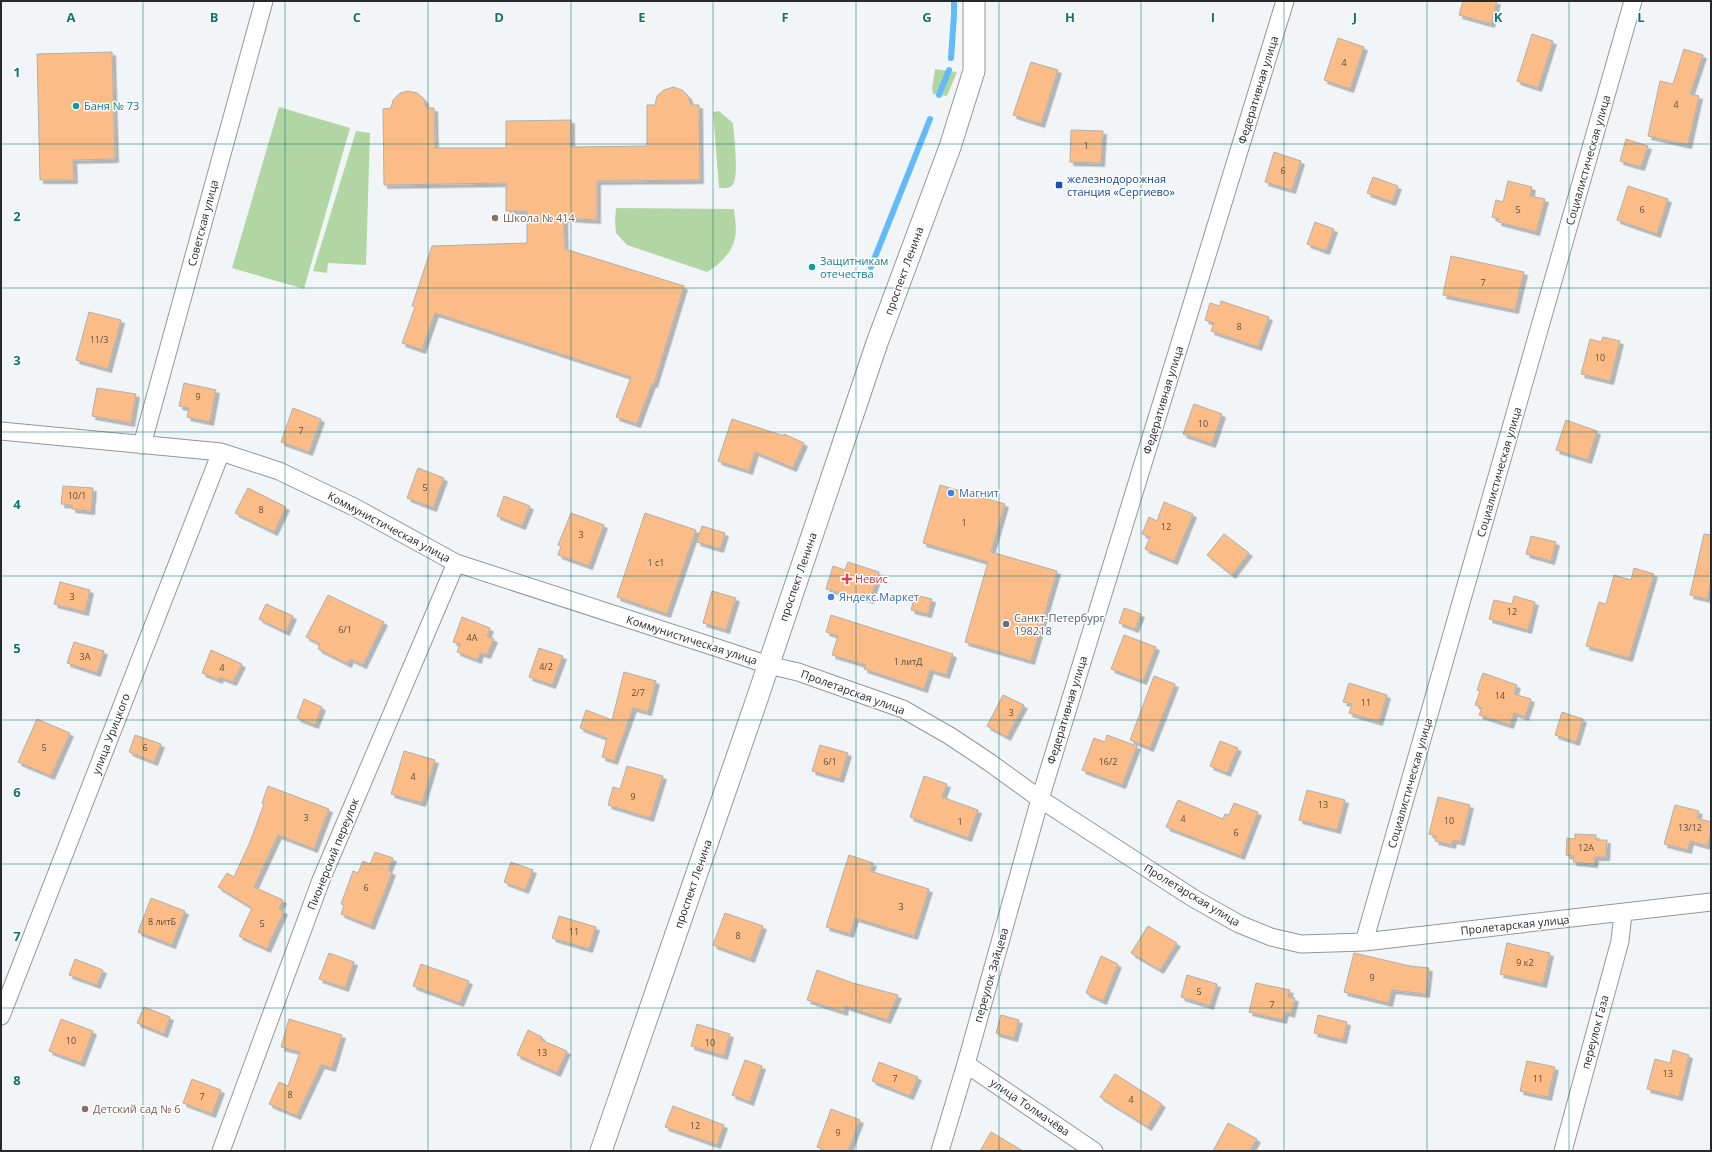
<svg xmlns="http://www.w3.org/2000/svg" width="1712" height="1152" font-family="'Open Sans',sans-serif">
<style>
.green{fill:#b1d6a4}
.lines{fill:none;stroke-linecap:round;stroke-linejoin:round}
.stream{stroke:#61bbfa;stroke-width:6}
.building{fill:#fbbc87;stroke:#b2afad;filter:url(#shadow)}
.minor-casing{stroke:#949698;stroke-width:19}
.tertiary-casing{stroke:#949698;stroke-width:23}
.minor{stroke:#fff;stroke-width:17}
.tertiary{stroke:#fff;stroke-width:21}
.grid{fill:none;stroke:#0f766e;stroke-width:1;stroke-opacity:0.55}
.culture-dot{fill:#0f9aa8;stroke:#fff;stroke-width:1.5}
.transit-dot{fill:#1a4fb4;stroke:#fff;stroke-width:1.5}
.education-dot{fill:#8d6e63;stroke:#fff;stroke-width:1.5}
.shop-dot{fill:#3f7fe0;stroke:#fff;stroke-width:1.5}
.health-dot{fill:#e0444e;stroke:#fff;stroke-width:1.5}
.service-dot{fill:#5c6f8a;stroke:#fff;stroke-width:1.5}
.labels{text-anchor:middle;stroke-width:3;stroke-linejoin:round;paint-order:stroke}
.number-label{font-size:9px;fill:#5d4e41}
.street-label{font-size:11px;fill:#28292a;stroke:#fff}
.culture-label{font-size:11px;fill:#0d838f;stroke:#fff;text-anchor:start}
.transit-label{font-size:11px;fill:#164399;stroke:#fff;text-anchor:start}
.education-label{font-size:11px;fill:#785e54;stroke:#fff;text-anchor:start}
.shop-label{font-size:11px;fill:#366cbe;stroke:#fff;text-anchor:start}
.health-label{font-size:11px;fill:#be3a42;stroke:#fff;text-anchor:start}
.service-label{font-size:11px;fill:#4e5e75;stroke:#fff;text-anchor:start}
.grid-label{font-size:13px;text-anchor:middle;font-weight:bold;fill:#0f766e;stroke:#fff;stroke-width:3;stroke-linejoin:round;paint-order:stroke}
</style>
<defs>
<filter id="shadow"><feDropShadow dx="3.5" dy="3.5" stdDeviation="0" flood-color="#0004"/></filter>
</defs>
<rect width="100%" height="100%" fill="#f2f5f7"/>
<path class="green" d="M935,69l22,3 -10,24 -14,-2 -1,-5z
M279,107l71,21 -46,161 -72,-21z
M719,111l14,12c1,11 6,54 0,61 -3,5 -9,4 -14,4l-6,-76z
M356,131l14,2 -4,132 -38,-2 -1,10 -14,-2z
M616,208l118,1c1,9 3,21 1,29 -3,15 -16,27 -28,34l-80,-27 -11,-12 -1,-12z"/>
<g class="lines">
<path class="stream" d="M951,58l3,-43v-14
M939,95l10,-25
M871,267l59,-148"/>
</g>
<path class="building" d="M1463,1h34l-6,23 -32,-9z
M1532,34l21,7 -15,47 -21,-7z
M1338,38l26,9 -14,42 -26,-9z
M1684,49l19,6 -13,39 9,2 -11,49 -40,-9 12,-55 13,3z
M112,52l3,107 -42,1 1,20h-34l-3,-126z
M1031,62l27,8 -17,54 -28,-9z
M673,87l9,3 6,6 3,9h8l1,75 -103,1v39l-33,-2 1,31 119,37 -30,98h-2l-15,40 -21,-7 15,-40 -196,-64 -13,37 -20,-7 13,-36 -3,-1 20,-60 95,-3v-32h-21v-28l-122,2 -1,-76 8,-1 2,-8 7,-7 8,-2 9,2 7,6 2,9h8l1,40h71v-27l65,-1v27l76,-1v-41h8l2,-9 7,-6z
M1071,130l32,1 -2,32 -31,-1z
M1626,139l22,7 -7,21 -21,-6z
M1274,152l27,9 -9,29 -27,-8z
M1373,177l25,9 -6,16 -25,-9z
M1508,181l24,6 -2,9 15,3 -9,33 -38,-10 1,-3 -7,-2 4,-17 7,2z
M1628,186l40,13 -11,35 -40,-14z
M1315,222l19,7 -8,22 -19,-7z
M1451,256l73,16 -9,38 -72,-15z
M1221,301l48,16 -11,30 -47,-16 3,-8 -9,-3 5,-17 10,3z
M89,312l32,8 -13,49 -32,-9z
M1603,337l17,4 -10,40 -29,-7 9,-35 11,3z
M184,383l32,7 -6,32 -23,-5 2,-9 -10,-2z
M97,388l39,6 -5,29 -39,-7z
M1194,404l28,10 -10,30 -29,-10z
M293,408l28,11 -12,33 -28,-10z
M732,419l52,17v-2l20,9 -11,25 -38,-16 -6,19 -31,-10z
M1566,420l31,11 -9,29 -32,-10z
M418,468l26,10 -11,30 -26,-10z
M940,485l65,19 -14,48 66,19 -26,90 -66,-19 23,-80 -65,-19z
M63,486l30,2 -2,23 -19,-2v-4l-11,-1z
M248,488l38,19 -12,25 -39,-19z
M504,496l26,10 -8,20 -25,-10z
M1164,502l29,12 -19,47 -29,-12 5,-12 -8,-3 7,-17 8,4z
M571,513l33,12 -15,41 -31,-11 3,-9 -3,-1z
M645,513l51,17 -29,84 -50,-17z
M702,526l23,7 -5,16 -23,-7z
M1224,534l25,19 -17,22 -25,-20z
M1704,534l7,1v47l-4,17 -17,-4z
M1531,536l25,6 -5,19 -25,-7z
M848,562l31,10 -9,28 -44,-11 7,-23 12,4z
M1634,568l20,6 -25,84 -43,-12 13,-44 7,2 8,-29 17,5z
M60,582l30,8 -5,22 -31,-8z
M712,591l24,7 -10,32 -23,-7z
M328,595l56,27 -21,43 -13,-6 -2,5 -30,-15 2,-5 -14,-7z
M915,595l17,4 -4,15 -17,-4z
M1514,596l21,6 -7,28 -39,-11 5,-19 18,4z
M266,604l27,12 -7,16 -27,-13z
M1124,608l17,6 -6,15 -16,-6z
M831,615l122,39 -7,21 -16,-5 -6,19 -60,-20 2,-4 -34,-10 6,-19 -12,-4z
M462,617l28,11 -3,8 7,3 -7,16 -7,-2 -2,7 -21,-8 3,-8 -7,-2z
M1124,635l32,12 -13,34 -32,-12z
M74,642l30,9 -7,22 -30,-10z
M539,648l24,8 -11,29 -23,-8z
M211,650l31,14 -9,18 -13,-5 -1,3 -17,-7z
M624,672l32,9 -8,31 -15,-4 -19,53 -12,-4 5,-19 -27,-10 6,-18 26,10z
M1483,673l34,12 -3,9 17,5 -6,18 -11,-4 -4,12 -31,-10 3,-7 -7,-3 5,-14 -3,-1z
M1154,676l21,8 -25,64 -20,-8z
M1349,683l38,12 -8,27 -30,-9 3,-9 -9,-2z
M1003,695l21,10 -17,32 -20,-11z
M304,699l18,8 -7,18 -18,-7z
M1562,712l21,7 -7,23 -21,-7z
M37,719l33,14 -19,43 -33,-14z
M135,735l26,9 -7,18 -25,-10z
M1107,735l30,11 -15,39 -40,-15 12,-32 11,4z
M1220,741l18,7 -11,25 -17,-7z
M820,745l28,8 -8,26 -28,-8z
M404,751l31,9 -13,43 -31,-9z
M627,766l36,10 -13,42 -42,-13 5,-18 7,2z
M924,776l23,8 -5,13 36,13 -10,28 -58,-21z
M268,786l61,23 -15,40 -36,-14 -24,52 29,13 -4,9 5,2 -17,38 -28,-13 13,-28 -34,-21 9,-14 7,4 16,-35 14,-38 -2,-1z
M1307,790l38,10 -8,30 -38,-10z
M1438,797l32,8 -9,37 -8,-2 -1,5 -17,-4 1,-5 -7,-2z
M1178,800l45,19 2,-5 4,1 5,-12 24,9 -17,44 -75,-29z
M1675,805l24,6 -2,7 14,4v11l-4,13 -17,-5 -2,9 -24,-6z
M1575,834l21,1v5h11l-1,17h-11l-1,7 -21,-2 1,-6 -8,-1 1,-17 8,1z
M375,852l18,6 -5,12 4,2 -21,54 -30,-12 3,-9 -3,-1 12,-33 5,2 5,-12 7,3z
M849,855l24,8 -3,8 59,18 -15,47 -59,-18 -5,16 -24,-7z
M511,862l22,8 -8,20 -21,-8z
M151,898l34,13 -13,34 -34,-13z
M725,913l38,13 -12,33 -38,-14z
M559,916l37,11 -7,22 -37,-11z
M1148,926l29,17 -17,27 -29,-17z
M1507,943l43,10 -7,31 -43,-10z
M329,953l25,9 -9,26 -26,-9z
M1354,953l56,13 19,2 -3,26 -34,-4 -3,13 -45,-11z
M1101,956l17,8 -15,37 -17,-8z
M75,959l28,11 -6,15 -28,-10z
M421,964l48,17 -9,22 -47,-17z
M817,970l36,13 45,12 -11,25 -42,-14 -1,6 -37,-12z
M1187,975l30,9 -7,22 -29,-9z
M1256,983l34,7 -2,7 7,1 -4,16 -6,-2 -2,8 -34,-8z
M144,1007l26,10 -6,17 -27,-11z
M1001,1015l18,5 -5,18 -18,-5z
M1318,1015l29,7 -4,18 -29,-7z
M61,1019l32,12 -12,32 -32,-12z
M289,1019l53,16 -10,33 -11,-3 -24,51 -28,-12 10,-22 9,4 12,-34 -19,-5z
M697,1024l33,10 -6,22 -33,-10z
M528,1030l14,7 -1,3 26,11 -10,22 -40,-18z
M1673,1050l16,5 -10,42 -32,-8 8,-30 15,4z
M745,1060l17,6 -12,36 -18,-7z
M1527,1061l28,6 -7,30 -28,-6z
M879,1062l39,15 -8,19 -38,-15z
M1115,1074l47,30 -14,23 -48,-30z
M192,1079l29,11 -9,24 -29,-11z
M673,1106l51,19 -7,20 -52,-18z
M831,1109l29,11 -12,31h-21l-10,-4z
M1228,1123l29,16 -7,12h-37z
M991,1132l32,19h-43z"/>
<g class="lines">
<g class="minor-casing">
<path id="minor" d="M1,431l220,21 58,19 75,36 102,56 274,89 38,13 30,7 105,37 47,27 39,26 51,37 153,99 46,26 32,13 30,7 63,-2 347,-40
M142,445l122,-444
M1364,942l269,-941
M1,1016l220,-564
M966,1064l128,87
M221,1151l100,-271 135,-317
M940,1151l26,-87 74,-265 245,-798
M1563,1151l57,-210 3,-28"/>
</g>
<g class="tertiary-casing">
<path id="tertiary" d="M601,1151l156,-452 120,-356 73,-196 24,-76v-70"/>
</g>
<use href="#minor" class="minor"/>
<use href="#tertiary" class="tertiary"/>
</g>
<path class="grid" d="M143,1v1150M285,1v1150M428,1v1150M571,1v1150M713,1v1150M856,1v1150M999,1v1150M1141,1v1150M1284,1v1150M1427,1v1150M1569,1v1150M1,144h1710M1,288h1710M1,432h1710M1,576h1710M1,720h1710M1,864h1710M1,1008h1710"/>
<g class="culture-dot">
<circle cx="76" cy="106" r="4"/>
<circle cx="812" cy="267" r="4"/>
</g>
<rect class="transit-dot" x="1055" y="181" width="8" height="8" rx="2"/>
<g class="education-dot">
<circle cx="495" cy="218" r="4"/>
<circle cx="85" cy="1109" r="4"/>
</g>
<g class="shop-dot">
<circle cx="951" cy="493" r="4"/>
<circle cx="831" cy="597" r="4"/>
</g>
<path class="health-dot" d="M845 573h4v4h4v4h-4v4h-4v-4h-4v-4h4z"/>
<circle class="service-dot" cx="1006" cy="624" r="4"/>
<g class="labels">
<g class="number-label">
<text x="1344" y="66">4</text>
<text x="1676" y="108">4</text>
<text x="1086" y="149">1</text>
<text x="1283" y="174">6</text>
<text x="1518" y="213">5</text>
<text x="1642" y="213">6</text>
<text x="1483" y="286">7</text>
<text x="1239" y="330">8</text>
<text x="99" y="343">11/3</text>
<text x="1600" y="361">10</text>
<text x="198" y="400">9</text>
<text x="1203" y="427">10</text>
<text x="301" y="434">7</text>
<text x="425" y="491">5</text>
<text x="77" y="499">10/1</text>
<text x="261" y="513">8</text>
<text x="964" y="526">1</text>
<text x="1166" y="530">12</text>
<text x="581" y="538">3</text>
<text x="656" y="566">1 с1</text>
<text x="72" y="600">3</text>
<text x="1512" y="615">12</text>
<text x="345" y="633">6/1</text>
<text x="472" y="641">4А</text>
<text x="85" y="660">3А</text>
<text x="908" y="665">1 литД</text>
<text x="546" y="670">4/2</text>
<text x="222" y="671">4</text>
<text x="638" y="696">2/7</text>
<text x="1500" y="699">14</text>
<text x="1366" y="706">11</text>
<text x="1011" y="716">3</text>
<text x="44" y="751">5</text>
<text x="145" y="751">6</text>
<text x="830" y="765">6/1</text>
<text x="1108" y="765">16/2</text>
<text x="413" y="780">4</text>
<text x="633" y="800">9</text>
<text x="1323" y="808">13</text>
<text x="306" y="821">3</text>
<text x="1183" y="822">4</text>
<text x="1449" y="824">10</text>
<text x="960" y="825">1</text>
<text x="1690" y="831">13/12</text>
<text x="1236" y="836">6</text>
<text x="1586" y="851">12А</text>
<text x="366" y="891">6</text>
<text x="901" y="910">3</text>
<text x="162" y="925">8 литБ</text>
<text x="262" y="927">5</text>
<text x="574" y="935">11</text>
<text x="738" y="939">8</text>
<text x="1525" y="966">9 к2</text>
<text x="1372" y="981">9</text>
<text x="1199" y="995">5</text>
<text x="1272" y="1008">7</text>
<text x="71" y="1044">10</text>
<text x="710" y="1046">10</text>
<text x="542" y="1056">13</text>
<text x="1668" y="1077">13</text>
<text x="895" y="1082">7</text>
<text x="1538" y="1082">11</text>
<text x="290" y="1098">8</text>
<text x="202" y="1100">7</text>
<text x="1131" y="1103">4</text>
<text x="695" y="1129">12</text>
<text x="838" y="1136">9</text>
</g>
<g class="street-label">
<text transform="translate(1258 90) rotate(-73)" y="4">Федеративная улица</text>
<text transform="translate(1588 160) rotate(-74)" y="4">Социалистическая улица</text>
<text transform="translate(203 223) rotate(-75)" y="4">Советская улица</text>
<text transform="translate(904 271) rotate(-70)" y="4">проспект Ленина</text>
<text transform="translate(1163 400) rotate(-73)" y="4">Федеративная улица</text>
<text transform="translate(1499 472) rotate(-74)" y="4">Социалистическая улица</text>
<text transform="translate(389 527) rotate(28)" y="4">Коммунистическая улица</text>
<text transform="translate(798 577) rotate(-71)" y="4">проспект Ленина</text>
<text transform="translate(692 640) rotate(18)" y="4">Коммунистическая улица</text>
<text transform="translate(853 692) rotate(20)" y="4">Пролетарская улица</text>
<text transform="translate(1067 710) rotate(-73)" y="4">Федеративная улица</text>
<text transform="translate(111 734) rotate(-69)" y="4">улица Урицкого</text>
<text transform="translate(1410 783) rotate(-74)" y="4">Социалистическая улица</text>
<text transform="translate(333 854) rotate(-68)" y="4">Пионерский переулок</text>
<text transform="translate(693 884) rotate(-71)" y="4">проспект Ленина</text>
<text transform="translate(1192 895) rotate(31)" y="4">Пролетарская улица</text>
<text transform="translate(1515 925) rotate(-6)" y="4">Пролетарская улица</text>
<text transform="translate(991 975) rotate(-74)" y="4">переулок Зайцева</text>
<text transform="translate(1595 1032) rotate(-75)" y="4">переулок Газа</text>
<text transform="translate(1030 1107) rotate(34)" y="4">улица Толмачёва</text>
</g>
<g class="culture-label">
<text x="84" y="110">Баня № 73</text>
<text x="820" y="265">Защитникам<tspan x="820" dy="13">отечества</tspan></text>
</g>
<g class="transit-label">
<text x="1067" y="183">железнодорожная<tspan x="1067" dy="13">станция «Сергиево»</tspan></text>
</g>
<g class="education-label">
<text x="503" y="222">Школа № 414</text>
<text x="93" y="1113">Детский сад № 6</text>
</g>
<g class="shop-label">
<text x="959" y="497">Магнит</text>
<text x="839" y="601">Яндекс.Маркет</text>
</g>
<g class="health-label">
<text x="855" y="583">Невис</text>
</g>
<g class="service-label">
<text x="1014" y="622">Санкт-Петербург<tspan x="1014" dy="13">198218</tspan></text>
</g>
</g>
<g class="grid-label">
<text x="71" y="22">A</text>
<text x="214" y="22">B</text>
<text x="357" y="22">C</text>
<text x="499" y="22">D</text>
<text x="642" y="22">E</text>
<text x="785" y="22">F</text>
<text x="927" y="22">G</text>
<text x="1070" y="22">H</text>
<text x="1213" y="22">I</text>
<text x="1355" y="22">J</text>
<text x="1498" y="22">K</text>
<text x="1641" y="22">L</text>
<text x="17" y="77">1</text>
<text x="17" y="221">2</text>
<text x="17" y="365">3</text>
<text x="17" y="509">4</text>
<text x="17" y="653">5</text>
<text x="17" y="797">6</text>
<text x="17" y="941">7</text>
<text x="17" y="1085">8</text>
</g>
<rect width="1712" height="1152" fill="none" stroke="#28292a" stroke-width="4"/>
</svg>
